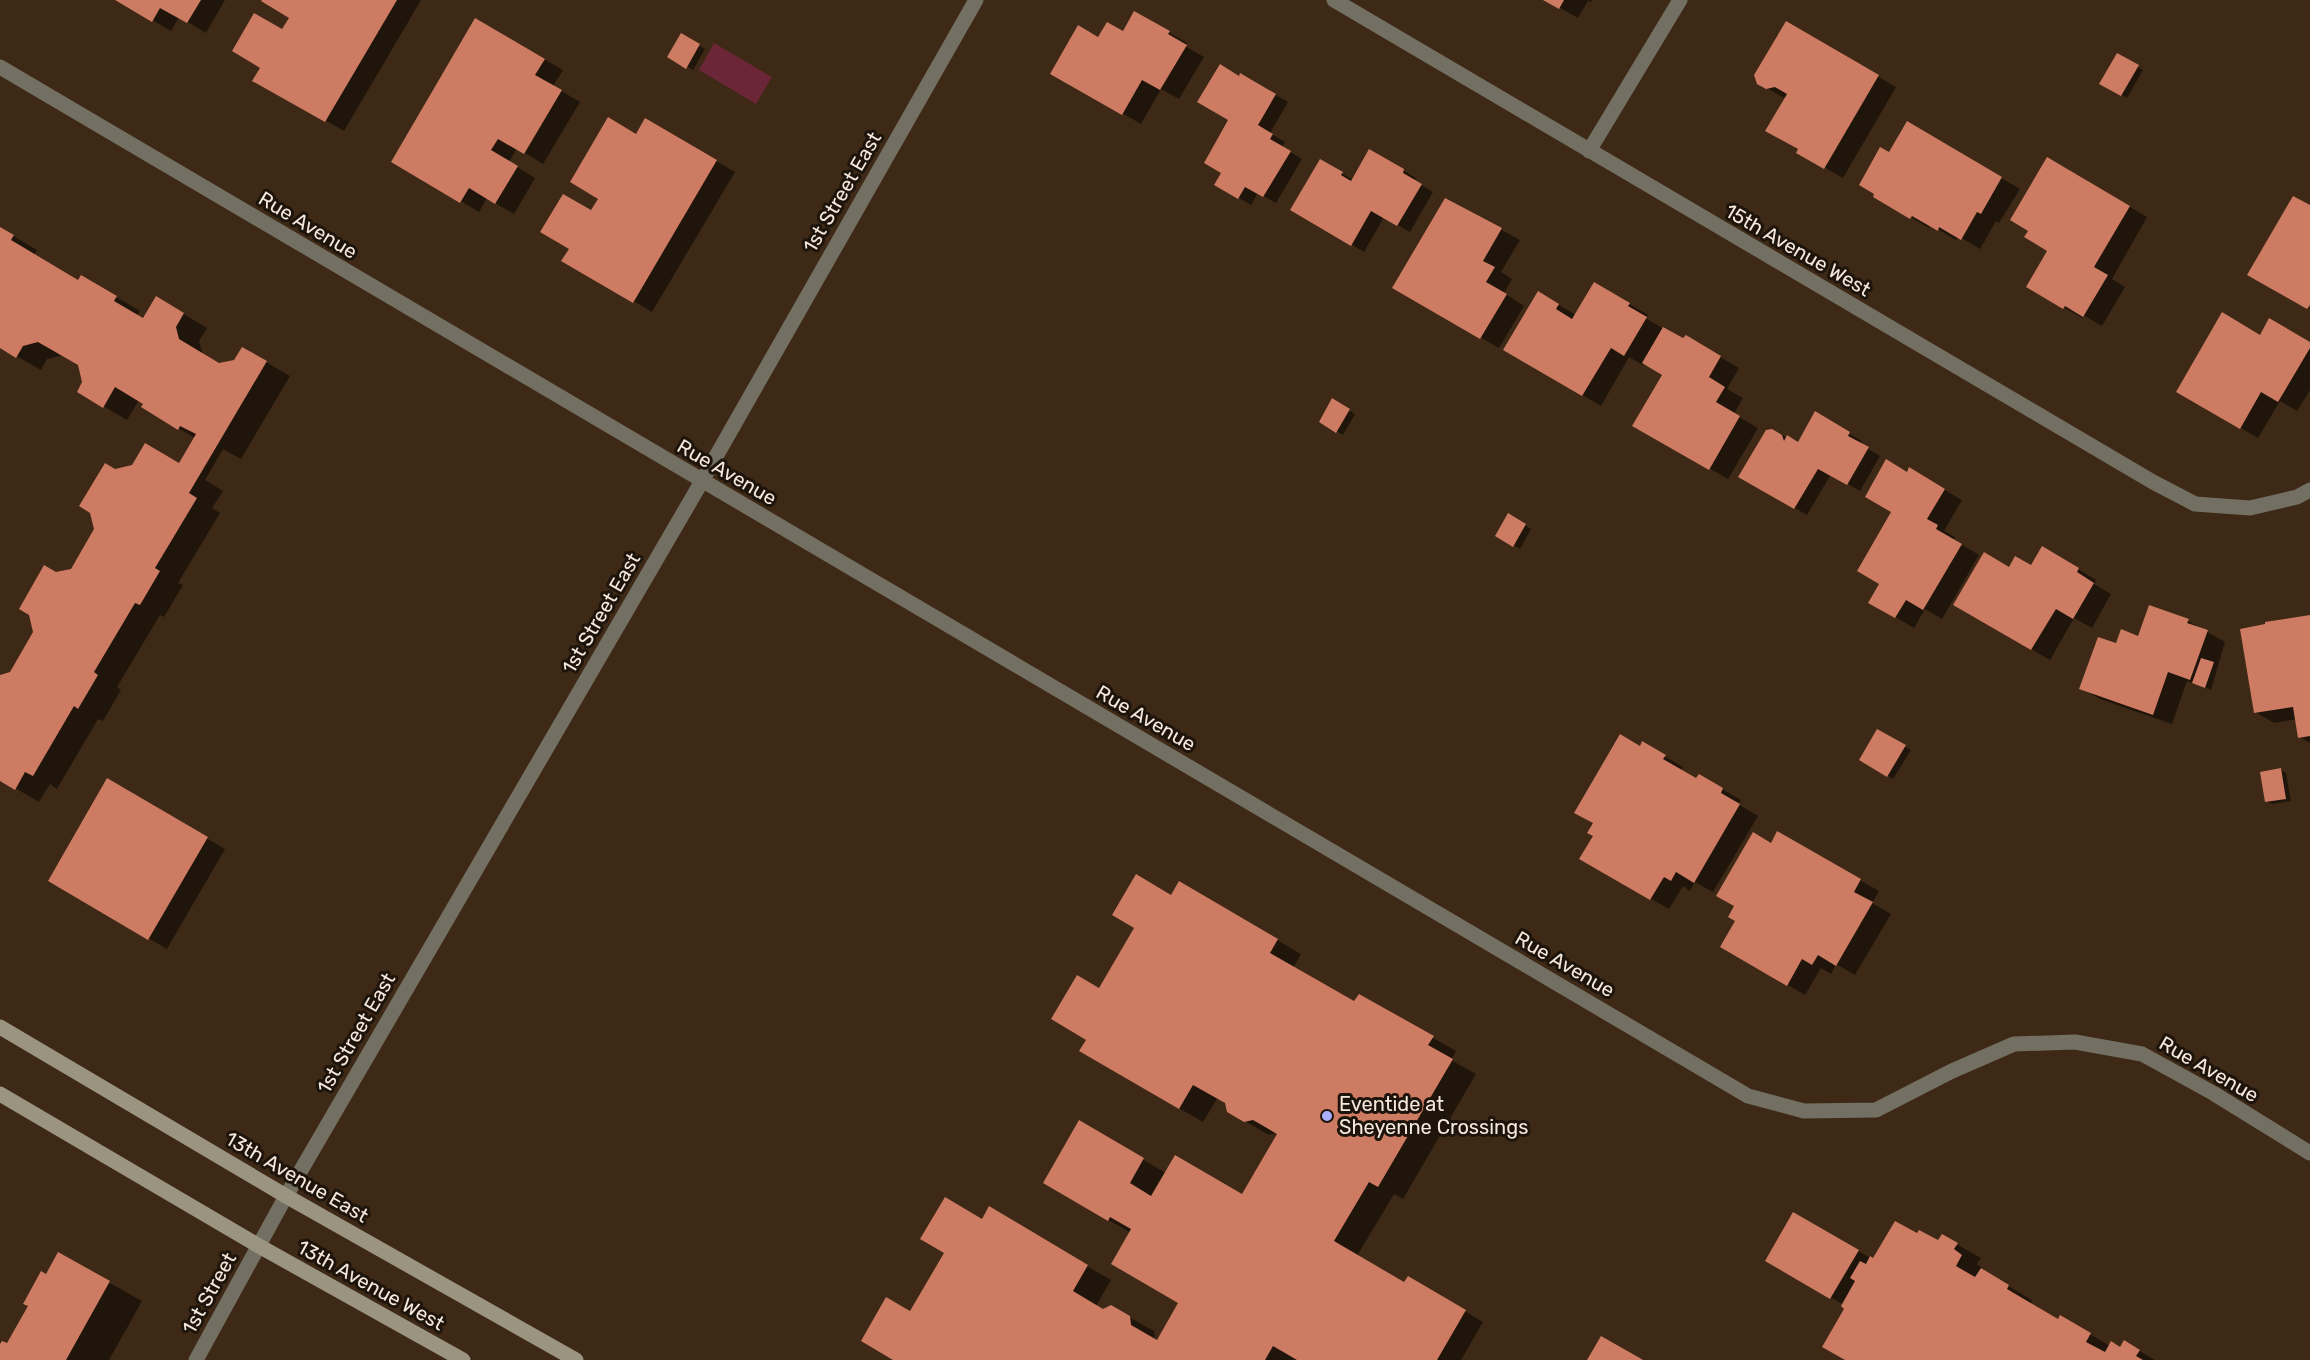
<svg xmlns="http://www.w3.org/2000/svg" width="2310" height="1360" font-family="Rubik,sans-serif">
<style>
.green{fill:#6b2637}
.shadow{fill:#0007}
.building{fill:#cd7b63}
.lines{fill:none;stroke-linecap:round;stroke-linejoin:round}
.minor{stroke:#736f63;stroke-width:15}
.secondary{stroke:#9a9480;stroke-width:15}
.poi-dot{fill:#abaffb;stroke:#1d140b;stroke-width:2}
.labels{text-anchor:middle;stroke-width:6;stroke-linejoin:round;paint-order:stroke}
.street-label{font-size:20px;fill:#f5e8dc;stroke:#1d140b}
.poi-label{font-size:20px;fill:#f5e8dc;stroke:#1d140b;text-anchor:start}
</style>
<rect width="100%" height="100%" fill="#3d2915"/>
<path class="green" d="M714,43l58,34 -16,27 -57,-34z"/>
<path class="shadow" d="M118,0h107l-19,33 -27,-16 -8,14z
M263,0h158l-77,131 -89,-51 36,-63z
M1546,0h46l-1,2 -3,-1 -10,17z
M1135,13l52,30 -2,3 19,11 -25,42 -18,-10 -20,35 -89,-51 47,-34 24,-6z
M476,20l87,50 -10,16 27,16 -37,62 -26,-16 -8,14 26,16 -21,36 -27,-16 -8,14 -86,-51z
M1786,23l110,64 -53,91 -45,-26 2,-3 -14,-50 -28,-16z
M681,35l24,14 -12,21 -24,-14z
M2118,55l25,15 -16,28 -26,-15z
M1241,75l47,27 -18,31 15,9 -3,5 20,12 -26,44 -18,-10 -7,12 -35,-21 7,-11 7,-53z
M646,120l89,52 -83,140 -89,-52z
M1908,123l112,66 -21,34 -3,-2 -16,28 -22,-13 -2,4 -25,-15 -2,3 -54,-32 15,-42z
M1370,151l46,27 -2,3 19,11 -23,40 -26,-15 -20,35 -72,-43 29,-48 32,19z
M2048,159l99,58 -35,62 13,8 -23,39 -19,-11 -1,3 -54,-32 21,-36z
M1446,200l74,40 -19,32 11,7 -8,14 20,13 -25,42 -105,-60z
M0,228l37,22 -3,5 45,26 3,-4 58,34 -4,5 8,4 13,-22 50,30 -8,13 4,14 17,10 15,-4 8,-12 47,27 -49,83 -18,-10 -18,31 18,11 -11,17 8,5 -42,70 5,2 -19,32 -4,-2 -43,72 4,3 -18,31 -5,-2 -41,70 -7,-5 -11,18 -39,-23v-103l11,-2 24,-42 21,-58 16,-4 23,-40 20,-60 76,1 4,-33 -52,-31 2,-4 -6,-3 -12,20 -48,-28 5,-10 -5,-18 -16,-9 -16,4 -6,11 -41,-23z
M1595,284l53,31 -3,3 19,11 20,11 2,-3 53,31 -12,21 16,9 -9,16 24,14 -30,51 -94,-54 30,-50 -19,-12 -2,2 -14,-8 -28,49 -96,-56 33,-57 38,22z
M2260,336l50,7v47l-13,21 -17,-10 -22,37 -80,-46z
M1333,400l22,14 -12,21 -22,-13z
M1816,414l46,27 -2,3 20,12 -20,35 -29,-17 -24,41 -67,-39 32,-46 27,13z
M1910,470l52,30 -18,31 11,6 -1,3 25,15 -37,64 -17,-10 -11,19 -44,-26 11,-18z
M1509,515l22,14 -11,20 -23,-14z
M2043,548l53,32 -2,4 17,10 -19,34 -18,-10 -24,42 -95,-56 54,-35 22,-2z
M2150,607l38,14 37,21 -14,48 -24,-9 -15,43 -72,-25 -19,-11 36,-43 22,-7z
M2310,616v127l-10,-6 -3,-18 -23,4 -19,-11z
M1878,731l33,19 -18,29 -32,-19z
M1643,744l40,23 -2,4 16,9 2,-4 42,24 -3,4 20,12 -45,76 -18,-10 -5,9 -7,-5 -14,23 -88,-50z
M2281,770l5,3 5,28 -19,3 -6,-3z
M108,780l117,69 -58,100 -117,-69z
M1778,833l101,58 -7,12 19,11 -36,61 -19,-11 -5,10 -10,-6 -16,27 -83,-48 15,-27z
M1171,897h32l98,57 -8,14 62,35 5,-7 96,55 -5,9 25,14 -73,125 -9,-5 -37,62 48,28 3,-6 75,44 -22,38h-161l-3,-2 -1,2h-400l14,-47 72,-92 7,-12 122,71 -15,26 7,4 8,-3 25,14 18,10 1,9 2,2 23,-39 -49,-70 -86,-50 35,-60 86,50 76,23 37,-64 -10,3 -41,-24 -2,-9 -8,-5 -15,25 -122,-71 7,-12 11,-49z
M1794,1214l80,46 44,-25 21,7 3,-6 39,22 -4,6 8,6 -1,2 48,28 -2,4 29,17 2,-4 49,29 10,2 4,-6 31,18h-310l1,-52 -2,-3 -77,-45z
M58,1254l84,47 -33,59h-109v-13l7,-1z"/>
<path class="building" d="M115,0h86l-14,23 -27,-15 -8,14z
M262,0h135l-72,122 -73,-41 8,-13 -28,-17 22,-38 28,16 7,-11 -28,-17z
M1543,0h21l-5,9z
M1134,11l36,20 -2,3 19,11 -27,45 -18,-10 -20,35 -72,-41 28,-49 20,12 9,-15 16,9z
M475,18l70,41 -10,16 27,15 -38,64 -26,-15 -7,11 27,16 -23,38 -26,-16 -9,15 -69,-41z
M1786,21l93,54 -55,94 -28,-16 2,-4 -33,-18 22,-37 -12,-7 -9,2 -9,-5 -3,-9z
M681,33l19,11 -14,25 -19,-12z
M2117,53l22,12 -18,31 -22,-12z
M1220,64l19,12 1,-3 36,21 -18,31 15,9 -3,5 21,12 -28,46 -18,-10 -7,12 -24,-14 7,-12 -17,-10 24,-43 -31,-18z
M608,117l28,17 9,-16 72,42 -84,143 -72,-42 8,-12 -29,-17 23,-38 28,16 7,-11 -28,-17z
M1907,121l95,56 -21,37 -4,-2 -16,28 -22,-13 -1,4 -26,-15 -2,3 -37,-22 1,-3 -15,-9 21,-38 9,5z
M1369,149l35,20 -1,4 19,11 -25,42 -26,-15 -20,35 -61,-36 30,-51 23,13 -2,3 10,6z
M2047,157l83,49 -36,61 14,8 -25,42 -18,-11 -2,3 -37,-22 21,-36 -23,-14 4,-6 -18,-11z
M2293,196l17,9v100l-3,4 -60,-34z
M1445,198l57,30 -19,33 12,6 -9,15 21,12 -27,45 -88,-51z
M0,227l14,8 -3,5 67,40 3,-5 36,21 -3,5 29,17 13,-22 28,17 -8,14 3,12 40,24 15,-3 8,-13 25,14 -78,132 8,5 -42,70 5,3 -20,34 -5,-2 -41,69 4,3 -20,34 -4,-3 -41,70 -8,-4 -10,18 -15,-9v-106l10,-3 23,-40 -4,-17 -10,-6 25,-44 12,7 15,-3 23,-40 -4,-16 -11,-7 26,-43 10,6 17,-4 13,-22 34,20 17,-29 -16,-8 -2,4 -37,-23 2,-3 -28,-17 -12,21 -26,-16 5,-10 -4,-17 -40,-23 -15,4 -7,12 -16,-10z
M1594,282l36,21 -2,3 19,11 -23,39 -13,-8 -29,48 -79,-46 35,-59 21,13 -3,5 16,10z
M2222,312l38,23 9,-17 41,24v6l-32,54 -17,-10 -21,37 -64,-37z
M1663,327l20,11 3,-3 35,21 -12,21 16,10 -9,15 24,14 -31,54 -77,-44 30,-51 -20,-12z
M1332,398l18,11 -14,24 -17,-11z
M1815,411l35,21 -2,4 21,11 -22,38 -29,-16 -24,40 -56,-32 28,-47 6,-1 10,6 2,6 3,-6 11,7z
M1886,459l21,13 2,-5 36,22 -18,30 11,6 -2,4 26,15 -39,66 -17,-10 -11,18 -27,-15 11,-19 -22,-13 34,-59 -26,-15z
M1508,513l18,11 -13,23 -18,-11z
M2042,546l37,22 -2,4 17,11 -21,36 -17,-10 -25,41 -78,-45 31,-53 25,15 6,-11 16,9z
M2149,605l40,14 -2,4 21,7 -18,50 -22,-8 -15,43 -74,-26 19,-52 18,6 5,-14 17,7z
M2310,615v121l-12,2 -5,-31 -39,6 -14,-84 25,-5v-2z
M2201,658l13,4 -9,26 -13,-5z
M1877,729l29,16 -19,32 -28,-17z
M1620,734l20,12 2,-5 24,14 -3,4 33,19 3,-4 24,14 -2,5 19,11 -46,79 -18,-11 -5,9 -7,-4 -14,23 -71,-41 14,-23 -6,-3 6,-10 -19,-10z
M2281,768l5,31 -21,3 -5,-30z
M107,778l101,59 -60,103 -100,-59z
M1777,831l84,48 -7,13 19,10 -37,64 -18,-11 -6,10 -10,-6 -15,27 -67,-39 15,-26 -7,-4 6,-11 -18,-10 37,-64 18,11z
M1136,874l35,21 8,-14 99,58 -8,14 84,48 5,-7 75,42 -6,9 25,14 -75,128 -9,-5 -35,59 70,41 4,-6 58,34 -29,50h-140l-24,-14 -8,14h-372l-32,-19 25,-44 24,14 34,-58 -24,-14 25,-42 37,22 7,-13 99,59 -15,26 30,18 8,-4 19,11 1,9 26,15 21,-37 -67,-39 20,-35 -21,-12 -2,4 -65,-38 36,-63 65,38 -14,25 21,13 24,-41 67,39 35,-60 -24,-14 -9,2 -17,-10 -2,-9 -32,-18 -14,24 -100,-58 7,-11 -35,-21 26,-44 22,13 35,-60 -22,-13z
M1793,1212l66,38 -29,49 -65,-38z
M1895,1221l22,12 2,-3 19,10 4,-6 16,9 -4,6 8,6 -6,11 19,11 6,-9 28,17 -2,4 51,30 2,-4 31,18 -5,9 19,10 6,-11 9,6 4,-7 16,10 -4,6 7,4h-298l-23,-13 22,-38 -3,-3 14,-25 -5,-3 10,-17 6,3 4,-8 3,2z
M58,1252l52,29 -44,79h-66v-16l2,-3 5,2 21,-37 -5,-2 18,-33 5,3z
M1601,1336l37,21 5,3h-56z"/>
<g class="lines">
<path class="minor" d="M1334,0l819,482 42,22 55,4 47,-11 13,-7
M0,67l1748,1029 56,15 72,-1 76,-39 62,-27 61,-2 67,12 71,39 97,60
M1589,151l91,-151
M196,1360l90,-164 416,-715 274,-481"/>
<path class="secondary" d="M0,1027l286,169 290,164
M0,1094l259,152 204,114"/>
</g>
<circle class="poi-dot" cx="1327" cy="1116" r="6"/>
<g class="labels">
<g class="street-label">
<text transform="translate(842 192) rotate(-60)" y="7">1st Street East</text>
<text transform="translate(308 225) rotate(31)" y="7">Rue Avenue</text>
<text transform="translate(1798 250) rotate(30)" y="7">15th Avenue West</text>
<text transform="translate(727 472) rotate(30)" y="7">Rue Avenue</text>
<text transform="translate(601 613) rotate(-60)" y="7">1st Street East</text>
<text transform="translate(1146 718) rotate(30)" y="7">Rue Avenue</text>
<text transform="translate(1565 964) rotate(30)" y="7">Rue Avenue</text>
<text transform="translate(356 1033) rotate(-60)" y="7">1st Street East</text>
<text transform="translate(2209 1069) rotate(30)" y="7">Rue Avenue</text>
<text transform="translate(297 1177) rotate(30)" y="7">13th Avenue East</text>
<text transform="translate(371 1285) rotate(29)" y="7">13th Avenue West</text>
<text transform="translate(209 1293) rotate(-61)" y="7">1st Street</text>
</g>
<g class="poi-label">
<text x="1339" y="1111">Eventide at<tspan x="1339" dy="23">Sheyenne Crossings</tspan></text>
</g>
</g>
</svg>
